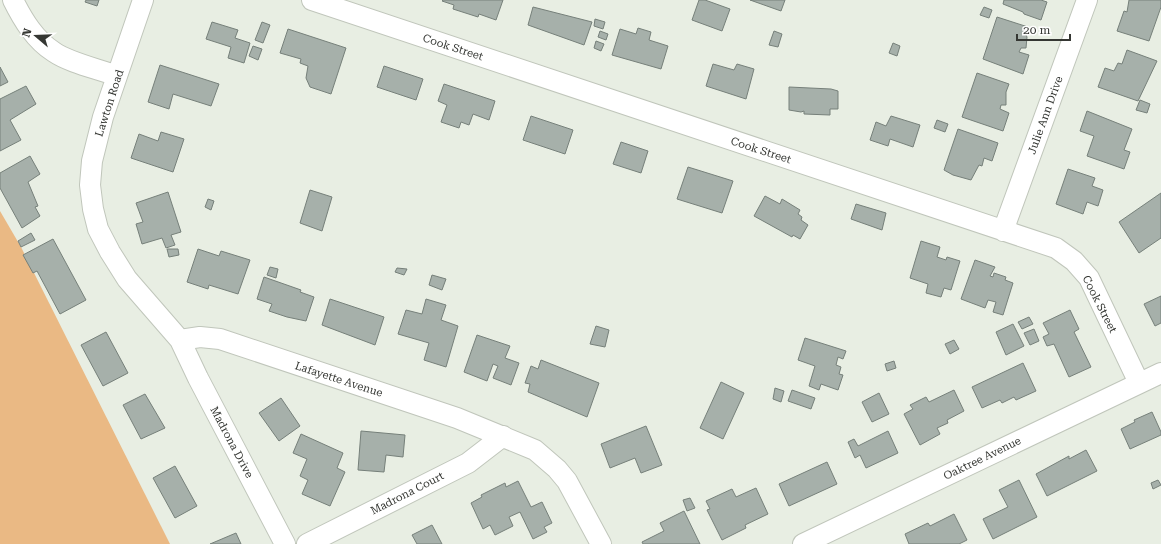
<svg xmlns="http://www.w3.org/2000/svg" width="1161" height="544" font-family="'Roboto Serif',serif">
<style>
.green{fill:#eab984}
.building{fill:#a6b0aa;stroke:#76807a}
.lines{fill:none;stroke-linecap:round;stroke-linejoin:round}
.minor-casing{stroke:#c0c6bb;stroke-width:22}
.minor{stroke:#fff;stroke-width:20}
.labels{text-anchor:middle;stroke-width:4;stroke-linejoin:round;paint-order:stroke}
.street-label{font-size:11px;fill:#353733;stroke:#fff}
</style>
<rect width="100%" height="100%" fill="#e8eee3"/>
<path class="green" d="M0,211l21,36 149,297h-170z"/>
<path class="building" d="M86,0h13l-2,6 -12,-4z
M443,0h60l-7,20 -17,-6 -1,3 -25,-8 1,-4 -12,-4z
M699,0h6l25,9 -8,22 -30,-11z
M750,0h35l-4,11z
M1004,0h37l6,2 -6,18 -17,-6 -1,-2 -20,-8z
M1129,0h32v7l-12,34 -32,-10 7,-20 3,1z
M533,7l59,15 -8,23 -56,-20z
M984,7l8,3 -3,8 -9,-3z
M997,17l31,10 -2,8 1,2 -1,11h-5l-2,4 10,3 -6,19 -40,-15z
M595,19l10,3 -2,7 -9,-3z
M212,22l26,8 -3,8 15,5 -6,20 -16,-5 3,-11 -25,-8z
M262,22l8,3 -7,18 -8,-3z
M638,28l13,4 -2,8 19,6 -7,23 -49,-14 8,-26 16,5z
M288,29l58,19 -15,46 -21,-7 -4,-9 2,-12 -8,-3 1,-4 -21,-6z
M600,31l8,3 -2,6 -8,-3z
M774,31l8,3 -4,13 -9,-2z
M596,41l8,3 -3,7 -7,-3z
M893,43l7,3 -3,10 -8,-3z
M253,46l9,3 -4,11 -9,-4z
M1127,50l30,11 -19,40 -40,-14 7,-19 9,3 4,-8 4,1z
M713,64l21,6 3,-6 17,5 -8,30 -40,-13z
M160,65l59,19 -8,22 -38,-12 -4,15 -21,-7z
M384,66l39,13 -7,21 -39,-13z
M0,67l8,15 -8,4z
M977,73l32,11 -3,8v13h-5l-1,4 9,4 -6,18 -41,-14z
M444,84l51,17 -6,19 -16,-6 -4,11 -8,-3 -2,6 -18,-6 6,-17 -9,-4z
M26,86l10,18 -26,16 11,20 -21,11v-52z
M789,87l42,2 7,2v18h-8v6l-26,-1v-3l-3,1 -12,-2z
M1140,100l10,4 -3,9 -11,-3z
M1087,111l45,18 -8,21 6,2 -6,17 -37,-13 7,-20 -14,-5z
M531,116l42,14 -8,24 -42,-14z
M891,116l29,9 -7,22 -23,-8 -2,7 -18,-6 6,-18 10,4z
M937,120l11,4 -3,8 -11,-4z
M958,129l40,14 -6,18 -8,-3 -2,8 -3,-1 -8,15 -18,-5 -9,-5z
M161,132l23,7 -11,33 -42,-14 8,-24 19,7z
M621,142l27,9 -7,22 -28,-9z
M30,156l10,18 -12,8 10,24 -3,1 5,9 -18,12 -22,-40v-15z
M688,167l45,14 -11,32 -45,-14z
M1068,169l27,9 -3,8 11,4 -5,16 -11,-4 -4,12 -27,-10z
M310,190l22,7 -10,34 -22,-8z
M168,192l13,40 -10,3 4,10 -9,3 -4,-10 -20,6 -6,-20 7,-2 -7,-19z
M1161,193v45l-22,15 -20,-31z
M765,196l15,8 2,-5 18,11 -2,4 4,3 -1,3 7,5 -8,14 -7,-4 -1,2 -38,-21z
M208,199l6,2 -3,9 -6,-3z
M856,204l30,9 -4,17 -31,-11z
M31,233l4,7 -14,7 -3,-6z
M53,239l33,61 -26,14 -23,-43 -4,2 -10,-18z
M921,241l19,6 -3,10 9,3 1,-3 13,4 -9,29 -7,-2 -3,9 -15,-4 2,-9 -18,-6z
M167,249h11l1,6 -10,2z
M198,249l21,7 2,-5 29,9 -12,34 -29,-9 -1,4 -21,-7z
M975,260l20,7 -5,9 3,1 1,-4 12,4 -1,3 8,3 -10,32 -10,-3 3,-10 -8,-2 -3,8 -24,-9z
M270,267l8,2 -2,9 -9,-3z
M397,268l10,1 -3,6 -9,-3z
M432,275l14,4 -4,11 -13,-5z
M264,277l37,13 -1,2 14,5 -8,24 -19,-4 -18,-6 3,-7 -15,-5z
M1161,296v27l-6,3 -11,-22z
M330,299l54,18 -9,28 -53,-20z
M426,299l20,6 -5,15 17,6 -12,41 -22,-7 5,-17 -31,-9 8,-24 16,4z
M1070,310l9,19 -5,3 17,35 -22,10 -15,-33 -7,2 -4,-9 6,-3 -6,-11z
M1029,317l4,7 -11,5 -4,-7z
M1013,324l11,22 -18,9 -10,-23z
M596,326l13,4 -4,17 -15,-3z
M1034,329l5,12 -9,4 -6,-12z
M106,332l22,41 -25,13 -22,-41z
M477,335l33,11 -5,12 14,5 -8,22 -18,-7 5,-12 -5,-2 -6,17 -23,-9z
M805,338l41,13 -3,8 -5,-2 -2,8 5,2 -2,7 4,1 -5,15 -17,-6 -2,6 -10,-4 6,-20 -17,-6z
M954,340l5,9 -9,5 -5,-10z
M541,360l58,23 -12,34 -59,-25 2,-8 -5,-1 6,-17 7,3z
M894,361l2,7 -9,3 -2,-7z
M1023,363l13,28 -20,9 -2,-3 -12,6 -2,-3 -18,8 -10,-21z
M721,382l23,11 -21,46 -23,-11z
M775,388l9,3 -3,11 -8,-3z
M792,390l23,8 -4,11 -23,-8z
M954,390l10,21 -17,9 1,3 -11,5 3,6 -20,11 -16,-31 9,-5 -3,-4 16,-8 3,5z
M879,393l10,21 -17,8 -10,-20z
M145,394l20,34 -24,11 -18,-34z
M281,398l19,28 -21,15 -20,-28z
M1152,412l9,20v3l-31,14 -9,-20 14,-7 -1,-2z
M646,426l16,39 -21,8 -6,-15 -25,10 -9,-24z
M361,431l44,4 -2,22 -17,-2 -2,17 -26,-2z
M888,431l10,22 -32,15 -6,-13 -5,3 -7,-16 6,-3 4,7z
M301,434l42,19 -6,15 8,4 -15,34 -28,-12 6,-14 -8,-4 7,-17 -14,-6z
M1086,450l11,21 -50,25 -11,-22 33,-18v3z
M827,462l10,22 -48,22 -10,-22z
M175,466l22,40 -22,12 -22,-40z
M1019,480l18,37 -44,22 -10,-20 25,-12 -9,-17z
M1158,480l3,5 -8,4 -2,-6z
M518,481l13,26 11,-5 10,21 -8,4 3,5 -14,7 -13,-27 -11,5 4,9 -18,9 -5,-10 -7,4 -12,-26 11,-6 -1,-2 24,-12 1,4z
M756,488l12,26 -23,11 1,3 -24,12 -15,-30 3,-1 -4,-8 26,-12 4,8z
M690,498l5,10 -8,3 -4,-11z
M684,511l16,33h-57l-1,-2 22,-11 -4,-8z
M954,514l13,26 -8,4h-50l-4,-10 23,-11 2,3z
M432,525l10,19h-25l-5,-9z
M236,533l5,11h-31z"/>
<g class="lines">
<g class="minor-casing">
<path id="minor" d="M13,0c10,20 22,40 41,52 16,11 45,17 63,24
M143,0l-40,117 -11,44 -2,24 3,24 5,20 12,23 17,27 53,61 18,38 87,166
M312,0l744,248 18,13 15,17 50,105
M1003,231l84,-231
M180,340l20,-3 20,2 237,79 78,32 22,19 10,12 34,63
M307,544l161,-81 35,-27
M803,544l358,-171"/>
</g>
<use href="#minor" class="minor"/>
</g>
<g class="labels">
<g class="street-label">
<text transform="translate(453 47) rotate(18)" y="4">Cook Street</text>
<text transform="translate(109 103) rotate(-72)" y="4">Lawton Road</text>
<text transform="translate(1045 115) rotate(-70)" y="4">Julie Ann Drive</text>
<text transform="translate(761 150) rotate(18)" y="4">Cook Street</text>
<text transform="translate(1100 304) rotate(63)" y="4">Cook Street</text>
<text transform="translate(339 379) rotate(18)" y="4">Lafayette Avenue</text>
<text transform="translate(232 442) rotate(62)" y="4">Madrona Drive</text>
<text transform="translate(982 458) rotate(-26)" y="4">Oaktree Avenue</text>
<text transform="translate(407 493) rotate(-27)" y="4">Madrona Court</text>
</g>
</g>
<g transform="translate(36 36) rotate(289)" stroke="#ffffff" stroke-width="3" paint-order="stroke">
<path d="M0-3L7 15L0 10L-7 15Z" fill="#353733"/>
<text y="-6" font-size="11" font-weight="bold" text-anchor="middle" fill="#353733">N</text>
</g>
<path d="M1017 34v6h53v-6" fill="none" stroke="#353733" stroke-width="2"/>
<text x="1023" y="34" font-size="12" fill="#353733" stroke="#ffffff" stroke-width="3" paint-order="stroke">20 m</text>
</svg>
